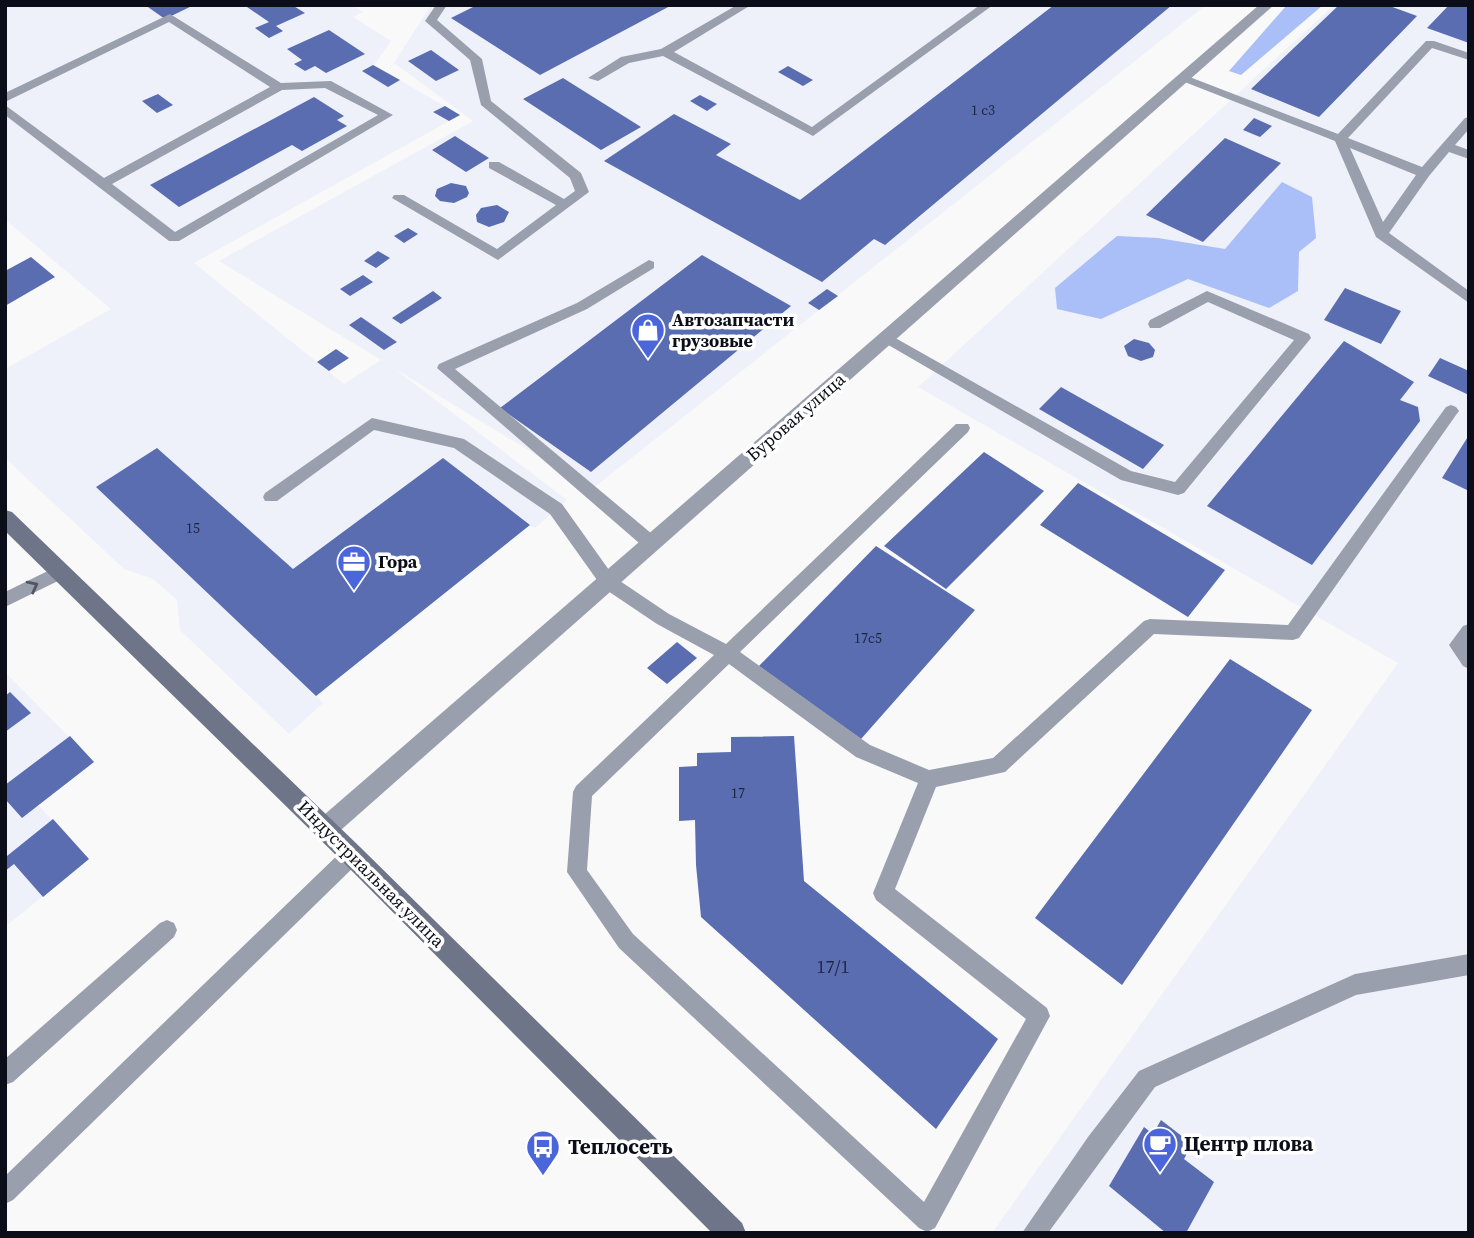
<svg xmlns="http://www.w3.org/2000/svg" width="1474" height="1238" font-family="'Source Serif 4',serif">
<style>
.built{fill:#eef1f9}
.forest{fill:#aabef8}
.building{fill:#596db0}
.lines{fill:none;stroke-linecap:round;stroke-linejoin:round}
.lane{fill:#9a9fad;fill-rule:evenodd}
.street{fill:#9a9fad;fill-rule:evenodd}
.secondary{fill:#6e7588;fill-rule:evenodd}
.oneway{stroke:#525663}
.labels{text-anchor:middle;stroke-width:7;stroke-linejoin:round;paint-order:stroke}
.number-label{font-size:14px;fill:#1e263f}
.poi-label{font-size:18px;font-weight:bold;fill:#0b0e19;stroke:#fff;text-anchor:start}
.street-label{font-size:18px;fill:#0b0e19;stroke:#fff}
.near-number-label{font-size:18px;fill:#1e263f}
.near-poi-label{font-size:21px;font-weight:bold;fill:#0b0e19;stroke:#fff;text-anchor:start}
</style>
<rect width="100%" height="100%" fill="#f9f9f9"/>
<path class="built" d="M5,5h347l11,7 -10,5 38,24 -17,24 86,50 -266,148 150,121 37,-24 -162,-99 254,-140 -79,-58 37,-58h775l-614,484 -197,-120 172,131 -32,28 -6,-3 -212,171 6,7 -34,31 -109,-104 -3,-30 -24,-21 -29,-10 -119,-111v-89l106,-60 -103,-87 -3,1z
M1334,5h135v1228h-477l406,-570 -480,-276z
M5,672l89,90 -56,43 51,54 -84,68z"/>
<path class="forest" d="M1287,5h36l-82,70 -12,-4z
M1282,182l30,15 4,41 -17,14 -1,39 -29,17 -81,-29 -87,40 -44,-10 -2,-21 62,-52 41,2 67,11z"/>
<path class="building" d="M145,5h49l-29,14z
M252,5h40l13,8 -29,13 7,5 -14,7 -14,-10 14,-6 -22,-15z
M477,5h195l-132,70 -89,-57z
M1054,5h118l-287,240 -11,-6 -52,43 -218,-121 70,-47 57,30 -15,11 84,45z
M1339,5h48l30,11 -98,101 -68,-28z
M1449,5h20v38l-42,-15z
M329,30l36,24 -39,19 -11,-7 -10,5 -11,-7 8,-4 -15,-11z
M431,50l28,20 -23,11 -28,-20z
M373,65l27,15 -12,7 -26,-16z
M788,66l25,14 -10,6 -25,-14z
M563,78l78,49 -40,23 -78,-51z
M158,94l15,11 -16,8 -15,-12z
M700,95l17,9 -10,7 -17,-10z
M314,97l30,19 -7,4 10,6 -45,25 -10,-6 -113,62 -29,-22z
M445,106l15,9 -11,6 -16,-9z
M1254,118l18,8 -12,11 -17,-7z
M455,136l34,22 -23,14 -34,-22z
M1225,138l56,25 -78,79 -57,-27z
M451,183l15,3 3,7 -2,4 -13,6 -14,-2 -5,-5 2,-7z
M497,205l12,7 -5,10 -15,5 -12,-5 -1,-7 5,-7z
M408,228l10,6 -14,9 -10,-7z
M378,251l12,7 -14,10 -12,-7z
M702,255l89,51 -200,166 -91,-64z
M31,257l24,20 -50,29v-35z
M363,275l10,7 -23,14 -10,-7z
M1345,288l56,23 -20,33 -57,-24z
M827,289l11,7 -19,14 -11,-7z
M433,291l9,7 -41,26 -9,-6z
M361,317l36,25 -13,8 -35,-25z
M1134,339l15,4 6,7 -2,7 -12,4 -13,-5 -4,-10z
M1344,341l70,41 -14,18 18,7 2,14 -108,144 -105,-59z
M336,349l13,9 -20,13 -12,-9z
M1440,358l29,13v24l-41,-19z
M1061,387l103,58 -21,24 -104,-60z
M1469,435v56l-27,-13z
M157,448l136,121 150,-111 87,67 -214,171 -220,-209z
M984,452l60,39 -98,98 -62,-43z
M1078,483l147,87 -37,47 -148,-92z
M876,546l99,64 -114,129 -102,-73z
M677,642l20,16 -30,26 -20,-16z
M1230,659l82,51 -190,275 -87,-67z
M10,692l21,21 -26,19v-36z
M70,736l24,26 -72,56 -17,-19v-14z
M794,736l10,145 194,158 -62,90 -235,-212 -5,-52 -1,-45 -16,1v-54l18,-1v-13l34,-1v-15z
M53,819l36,40 -46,38 -29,-33 -9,7v-17l2,2z
M1161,1120l31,24 -8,15 30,23 -28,51h-20l-57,-47 35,-59 9,7z"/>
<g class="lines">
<path class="lane" d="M436,5h11l-10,15 45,39 9,42 90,72 8,19 -91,68 -106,-62 2,-3h10l93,54 59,-44 -67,-37v-6h10l65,37 11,-8 -5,-13 -89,-73 -11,-45 -45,-39z
M737,5h14l-77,47 138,75 168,-122h13l-180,131 -150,-80 -34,7 -31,18 -10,-3 33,-21 40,-8z
M170,14l111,69 50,-2 62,34 -214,126h-10l-164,-126v-10l99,73 166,-91 -101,-65 -164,80v-9zM325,88l53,27 -203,117 -63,-48 170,-94z
M1426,41h8l35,12v7l-37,-12 -84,90 74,29 43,-49 4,-1v12l-14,16 14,5v9l-20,-7 -20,24 -40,57 80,58v12l-93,-66 -41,-96 -158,-62 10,-3 151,58zM1350,148l66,27 -33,47z
M649,260l5,2v6l-67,41 -132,60 203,170 2,5 -2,5h-12l-209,-181 2,-4 138,-61z
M1207,291l102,43 2,4 -127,155 -6,2 -57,-15 -243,-141 7,-5 5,1 241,136 44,11 119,-142 -86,-38 -48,26h-10l-2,-4 2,-4z
M1451,405l5,2 3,4 -3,4 -157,223 -6,2 -139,-6 -149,138 -69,15 -41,102 152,119 3,8 -115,212 -8,4 -8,-4 -300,-280 -52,-76 6,-80 3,-6 138,-131 -57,-31 -55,-37 -52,-73 -96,-66 -80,-18 -97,71h-12l-2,-4 2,-4 107,-75 92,21 98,65 52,73 55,37 57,30 230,-220h12l2,4 -2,4 -228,220 130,93 59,25 64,-12 151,-137 6,-2 138,6 158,-218zM729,664l127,93 62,26 -45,110 3,7 150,119 -102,183 -291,-268 -46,-64 5,-74z
M60,565l6,2 3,5 -3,5 -61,30v-15z
M1469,624v45l-6,-3 -14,-21 14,-19z
M352,846l7,2 3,7 -3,7 -346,338 -8,4v-28l340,-328z
M167,920l7,3 3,7 -3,7 -161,145 -8,3v-26l155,-136z
M1469,954v21l-113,20 -201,92 -107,146h-26l66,-96 51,-66 216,-97z"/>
<path class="street" d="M1259,5h15l-941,832 -8,3 -8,-3 -4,-8 4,-8z"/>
<path class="secondary" d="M5,510l7,2 348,335 382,376 4,10h-34l-368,-370 -339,-332z"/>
</g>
<defs><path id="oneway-chevron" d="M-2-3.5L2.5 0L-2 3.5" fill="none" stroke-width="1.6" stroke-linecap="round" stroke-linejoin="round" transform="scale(1.75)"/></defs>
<use class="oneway" href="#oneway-chevron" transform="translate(33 586) rotate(-27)"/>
<defs>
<g id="shop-pin" transform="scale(1.75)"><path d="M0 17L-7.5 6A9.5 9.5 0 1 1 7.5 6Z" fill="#4b65da" stroke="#fff"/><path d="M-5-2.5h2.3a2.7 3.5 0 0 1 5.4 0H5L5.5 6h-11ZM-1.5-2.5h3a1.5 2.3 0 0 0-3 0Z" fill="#fff"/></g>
<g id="office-pin" transform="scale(1.75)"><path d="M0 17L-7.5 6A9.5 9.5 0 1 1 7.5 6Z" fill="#4b65da" stroke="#fff"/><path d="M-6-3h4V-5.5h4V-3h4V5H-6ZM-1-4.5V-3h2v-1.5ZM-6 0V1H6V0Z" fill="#fff"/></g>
<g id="cafe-pin" transform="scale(1.75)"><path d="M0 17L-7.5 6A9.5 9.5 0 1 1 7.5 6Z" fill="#4b65da" stroke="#fff"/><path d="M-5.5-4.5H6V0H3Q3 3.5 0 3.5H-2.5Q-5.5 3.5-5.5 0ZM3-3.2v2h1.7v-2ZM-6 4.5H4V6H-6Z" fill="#fff"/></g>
<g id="bus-pin" transform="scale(1.75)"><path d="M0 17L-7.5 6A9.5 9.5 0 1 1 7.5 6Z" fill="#4b65da" stroke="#fff"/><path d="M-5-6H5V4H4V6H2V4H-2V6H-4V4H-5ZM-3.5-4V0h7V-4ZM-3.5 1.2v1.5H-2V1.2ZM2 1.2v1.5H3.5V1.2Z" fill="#fff"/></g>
</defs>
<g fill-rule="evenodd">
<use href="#shop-pin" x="648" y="330"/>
<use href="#office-pin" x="354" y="562"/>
<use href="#cafe-pin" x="1160" y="1144"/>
<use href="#bus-pin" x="543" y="1147"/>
</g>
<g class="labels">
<g class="number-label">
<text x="983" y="115">1 с3</text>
<text x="193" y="533">15</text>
<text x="868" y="643">17с5</text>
<text x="738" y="798">17</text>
</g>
<g class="poi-label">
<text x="672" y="326">Автозапчасти<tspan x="672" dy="21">грузовые</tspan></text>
<text x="378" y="568">Гора</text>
</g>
<g class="street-label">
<text transform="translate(796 417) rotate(-41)" y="6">Буровая улица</text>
<text transform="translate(371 874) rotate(45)" y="6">Индустриальная улица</text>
</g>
<g class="near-number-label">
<text x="833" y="973">17/1</text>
</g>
<g class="near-poi-label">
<text x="1184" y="1151">Центр плова</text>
<text x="568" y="1154">Теплосеть</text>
</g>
</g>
<rect width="1474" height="1238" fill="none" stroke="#0b0e19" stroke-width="14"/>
</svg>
